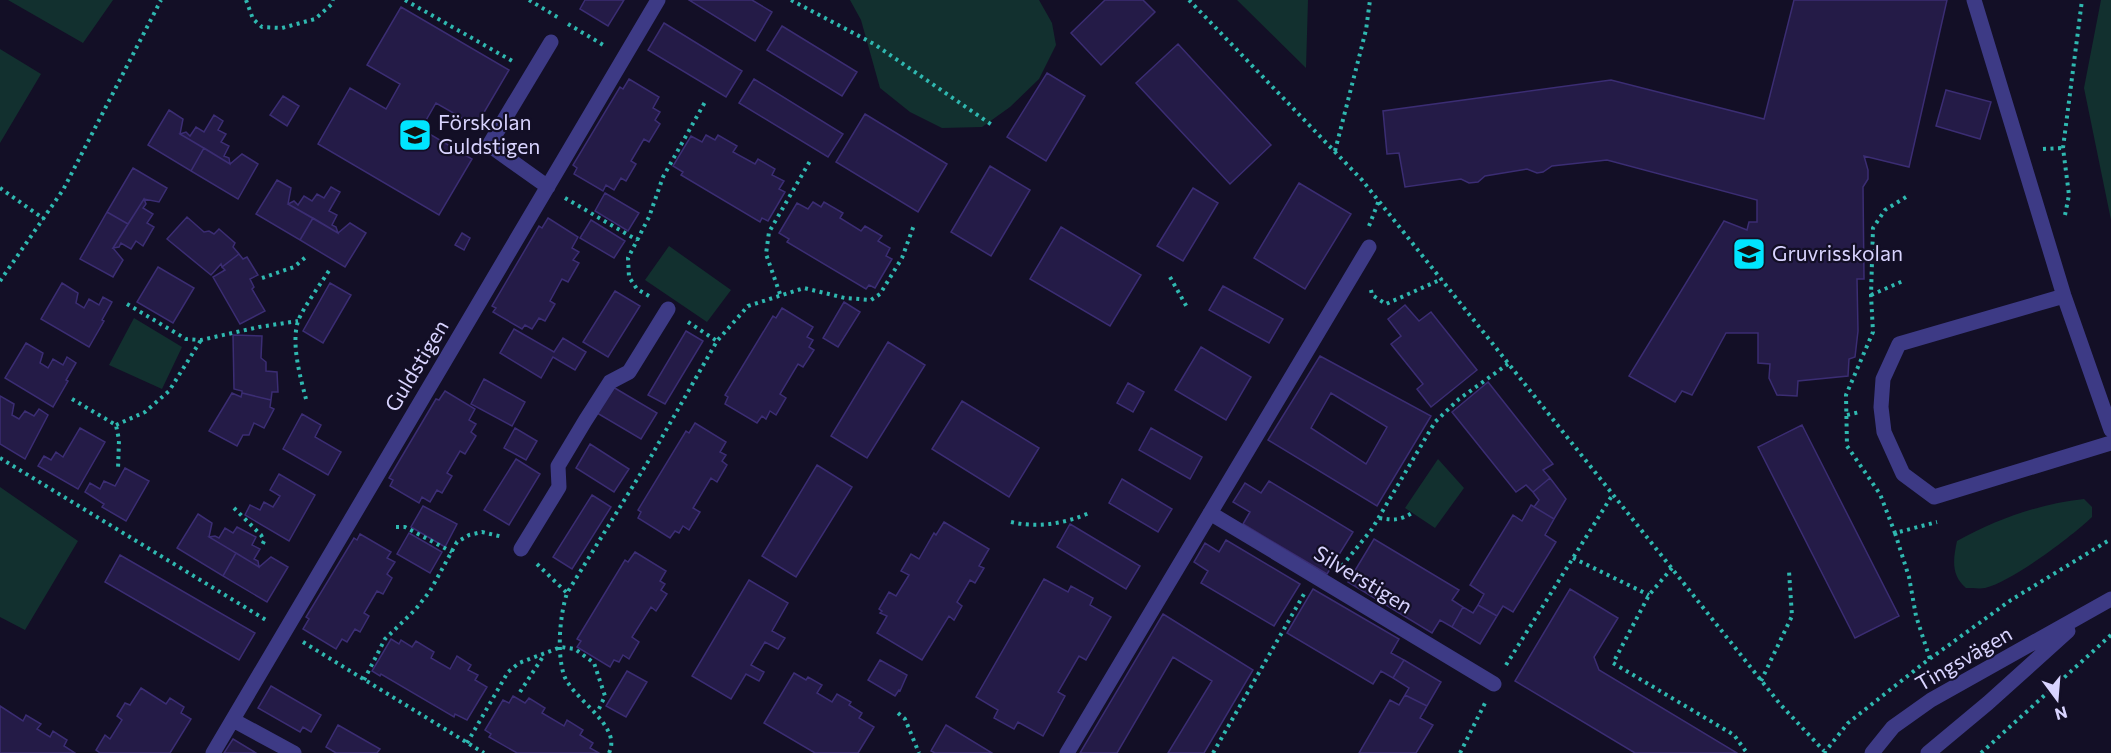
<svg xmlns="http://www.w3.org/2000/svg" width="2111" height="753" font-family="Commissioner,sans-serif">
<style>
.green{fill:#12302f}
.building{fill:#241b47;stroke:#3b2d73;stroke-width:1.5;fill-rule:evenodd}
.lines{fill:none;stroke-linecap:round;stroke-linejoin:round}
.path{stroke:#2fb8b0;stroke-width:4;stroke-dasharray:3 4.5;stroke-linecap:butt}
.minor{stroke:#3d3a85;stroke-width:15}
.labels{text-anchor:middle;stroke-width:4.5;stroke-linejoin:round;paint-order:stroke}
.poi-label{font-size:21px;fill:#d9d4ff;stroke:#130f26;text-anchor:start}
.street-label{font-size:21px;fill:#d9d4ff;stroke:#130f26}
</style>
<rect width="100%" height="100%" fill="#130f26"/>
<path class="green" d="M8,0h105l-30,43z
M850,0h189l13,23 4,22 -17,34 -29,28 -28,20 -40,1 -32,-16 -30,-24 -19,-68z
M1237,0h71l-2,68z
M2101,0h10v220l-27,-132z
M0,49l41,25 -41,69z
M669,246l62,44 -24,32 -62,-42z
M134,318l48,29 -20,42 -53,-24z
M1438,459l26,29 -29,40 -30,-20z
M0,487l78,54 -53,89 -25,-13z
M2084,499l8,8v10c-21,20 -79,64 -107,71 -5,1 -13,0 -19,0 -15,-13 -13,-28 -9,-47 40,-22 82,-37 127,-42z"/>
<path class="building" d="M585,0h39l-16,26 -28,-17z
M689,0h63l20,12 -17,29z
M1105,0h38l12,12 -54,53 -30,-32z
M1794,0h153l-38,167 -45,-11 4,14v9l-5,8 1,92h-7l1,52 -3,26 -6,2 -1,17 -50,5 -1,15 -20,-1 -8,-17 1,-14 -12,-1v-30h-32l-34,62 -10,-4 -7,11 -46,-26 95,-155 23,9 2,-8h8v-22l-150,-40 -55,6 -9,6 -6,1 -10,-4 -42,7 -7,6 -9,1 -8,-4 -56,8 -6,-34 -12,1 -4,-43 228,-31 153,39z
M401,7l108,63 -33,56 -40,-23 -15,26 51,30 -33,56 -121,-71 32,-56 36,21 14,-25 -33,-19z
M664,23l78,48 -16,26 -78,-47z
M782,26l75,46 -15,24 -75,-46z
M1178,44l93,101 -41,39 -94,-101z
M1047,73l38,23 -39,65 -39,-24z
M629,79l30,18 -6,11 7,4 -5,8 5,4 -11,18 -5,-3 -13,22 5,3 -10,17 -5,-3 -7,12 -8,-5 -3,6 -29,-17 3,-6 -4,-3 47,-78 3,2z
M754,79l89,55 -15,23 -89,-54z
M1946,90l45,12 -11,37 -44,-13z
M283,96l16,10 -12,20 -17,-11z
M169,110l14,9 -3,15 24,14 -13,23 -43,-26z
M865,114l82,50 -29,48 -82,-50z
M214,115l9,6 -5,9 8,4 -5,8 8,4 -5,10 5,2 1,6 -50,-30 6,-2 4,4 6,-9 8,5z
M706,135l9,5 3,-5 19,11 -4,6 22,12 3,-5 17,10 -3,6 12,6 -5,8 6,3 -17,29 -6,-3 -2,4 -79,-47 2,-3 -10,-6 18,-30 11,6z
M204,148l26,16 12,-10 16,10 -20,35 -47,-28z
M990,166l40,24 -39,66 -40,-24z
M133,168l34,20 -8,14 -15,-3 -16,25 -21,-12z
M277,180l14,8 -3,16 25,14 -13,22 -44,-26z
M1299,183l52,31 -46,75 -51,-31z
M331,187l9,5 -11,19 8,4 -5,10 4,2 2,6 -50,-29 6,-3 4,4 6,-9 8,5 5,-7 7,4z
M1193,188l25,15 -35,58 -26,-15z
M605,193l34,20 -11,18 -33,-20z
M144,199l2,5 -3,4 10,6 -6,9 7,4 -11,19 -7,-5 -5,8 -10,-6 -2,4 -6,1z
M813,202l8,5 3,-5 19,11 -3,5 21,13 4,-5 17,10 -4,5 12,7 -4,8 6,3 -17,29 -6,-3 -3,4 -79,-47 2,-3 -10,-6 18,-30 11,6z
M107,212l21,12 -15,24 10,12 -10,17 -33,-18z
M187,217l17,15 5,-1 5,3 5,-5 16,14 -2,4 6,7 -17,13 -1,-3 -10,11 -44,-36z
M313,218l25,15 12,-10 16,10 -21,34 -45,-27z
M548,218l30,19 -6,11 7,4 -6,8 6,3 -11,19 -6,-3 -12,22 5,3 -10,17 -6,-3 -7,11 -7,-4 -3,4 -29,-17 3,-4 -4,-2 47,-80 3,2z
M591,220l34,21 -11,17 -34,-20z
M1061,227l80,48 -31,51 -80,-47z
M462,233l8,5 -6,12 -9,-5z
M239,254l4,5 4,-2 11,18 -8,4 4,8 -2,2 13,22 -25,13 -27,-47 12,-7 -3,-3z
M158,267l36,21 -21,35 -36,-21z
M62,283l16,10 -2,10 8,5 5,-9 10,6 4,-8 9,5 -10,18 2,1 -15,26 -48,-28z
M330,283l21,12 -28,48 -20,-12z
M1223,286l60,33 -14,24 -60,-33z
M615,291l25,15 -32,51 -25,-15z
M844,302l16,10 -22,35 -15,-9z
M1405,305l14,16 12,-9 46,58 -46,37 -14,-18 6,-5 -32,-40 10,-8 -13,-17z
M782,308l31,19 -6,10 6,3 -4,7 5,3 -11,17 -5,-3 -18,30 6,4 -10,17 -6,-4 -4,8 -4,-3 -5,7 -32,-19 3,-7 -3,-2 48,-79 3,2z
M514,329l40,23 9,-14 23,14 -11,18 -22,-13 -12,21 -41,-25z
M686,331l17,10 -38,63 -17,-9z
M233,335l29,1 -1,22 5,4v9l11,1 1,20h-6l-1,8 -29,-7v-2l-8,-2z
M888,342l37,23 -58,93 -36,-22z
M26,343l17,10 -3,10 8,5 5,-9 10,6 4,-8 9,6 -10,17 2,1 -15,26 -48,-29z
M1201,347l50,30 -25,43 -51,-30z
M1320,356l111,60 -54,90 -109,-66zM1331,393l56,34 -21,37 -55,-36z
M484,379l41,23 -13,24 -41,-22z
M1488,382l65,82 -10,6 7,8 -17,14 -7,-7 -10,7 -64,-80z
M1128,383l16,9 -11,20 -16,-9z
M613,387l44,26 -16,26 -44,-26z
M445,391l30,18 -6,11 7,4 -5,8 5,4 -11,18 -5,-3 -13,22 5,3 -10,17 -5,-3 -7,12 -8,-5 -3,6 -29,-17 3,-6 -4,-2 47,-79 3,1z
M232,393l9,4 1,-4 29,7 -1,7 4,2 -10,19 -10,-5 -5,12h-6l-6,11 -28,-15z
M0,396l14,8 -2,11 7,4 6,-8 9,5 5,-7 9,6 -23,44 -25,-15z
M962,401l77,47 -30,49 -77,-48z
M302,414l19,11 -6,12 26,15 -13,23 -45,-26z
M695,423l31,19 -6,10 6,3 -4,6 5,4 -10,17 -6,-4 -18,30 7,4 -11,18 -6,-4 -4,7 -4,-2 -5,7 -32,-20 3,-6 -3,-2 48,-79 3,2z
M1802,425l97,191 -44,22 -97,-191z
M80,428l25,14 -27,47 -40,-23 6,-10 7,4 5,-8 7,5z
M515,428l22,13 -11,19 -22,-12z
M1151,428l51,29 -12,22 -51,-29z
M590,444l39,25 -15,23 -38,-24z
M516,459l24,15 -31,51 -25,-15z
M817,465l35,22 -56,90 -34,-21z
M125,468l24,13 -23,40 -24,-14 2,-3 -19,-12 5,-9 10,6 4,-8 11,5z
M279,474l36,21 -26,46 -44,-26 5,-10 10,5 4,-8 9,5 7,-11 -10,-6z
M1550,478l16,21 -12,20 -20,-12 5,-7 -6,-8z
M1122,479l50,30 -14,23 -49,-29z
M1269,481l84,51 -26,42 -84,-50 7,-12 -17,-10 12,-19 16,10z
M592,495l19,12 -39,62 -19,-12z
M1531,505l23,14 -9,16 11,7 -43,70 -10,-6 -6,10 -19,-11 6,-11 -14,-9 43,-70 9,6z
M423,506l34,18 -12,23 -34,-20z
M198,514l14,9 -3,14 27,16 -13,23 -46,-28z
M944,522l45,27 -10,17 5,2 -9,15 -5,-3 -13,22 5,4 -8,14 -5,-4 -27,44 -45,-27 10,-17 -7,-3 2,-2 -3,-2 10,-17 7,4 13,-21 -8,-4 10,-17 8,5 15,-26 2,2z
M1070,524l70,42 -14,23 -69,-42z
M237,527l19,10 -4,8 8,4 -6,10 4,2 1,6 -50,-30 6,-1 4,2 6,-10 8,5z
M409,533l33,19 -12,21 -33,-19z
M360,534l31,18 -4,6 8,4 -8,12 5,4 -9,16 -6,-3 -13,22 5,3 -9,16 -5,-3 -8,13 -5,-3 -6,10 -33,-20 6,-10 -3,-2 48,-79 3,2z
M1374,539l85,51 -7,10 11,7 -11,20 -12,-7 -8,13 -84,-51z
M1226,540l74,44 -26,42 -73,-43 7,-12 -14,-9 11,-19 14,9z
M635,552l31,19 -6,10 5,3 -4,6 6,4 -11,17 -5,-4 -19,30 7,5 -10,17 -6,-4 -4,7 -5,-2 -4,7 -33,-20 4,-6 -4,-2 48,-79 3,2z
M236,553l23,14 12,-10 17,10 -21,35 -44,-26z
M120,555l135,78 -16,27 -134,-78z
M1044,579l24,13 3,-6 22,12 -3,7 21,12 -25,43 -7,-4 -21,36 7,4 -22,40 -25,-14 -4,7 -20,-11 4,-8 -22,-13z
M749,580l39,23 -16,28 13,7 -7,11 -13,-7 -14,23 13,7 -5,9 -13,-7 -15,25 -39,-23z
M1313,589l86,50 -8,14 13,7 -11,18 -12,-7 -8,13 -86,-51z
M1570,589l48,29 -24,39 5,13 138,83h-102l-120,-72z
M1478,605l19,11 -17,28 -28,-17 11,-20 10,6z
M1163,614l90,56 -49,83h-36l44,-72 -39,-24 -56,96h-37z
M391,639l8,5 2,-4 11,7 4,-6 18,11 -3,6 19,11 7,-13 14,9 -3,5 10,5 -3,5 12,7 -20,33 -12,-6 -1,3 -73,-43 -1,2 -8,-5z
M880,660l27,15 -7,16 -1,-1 -4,6 -27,-16z
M1404,660l37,22 -14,24 -22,-11 4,-7 -16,-10z
M627,671l20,11 -21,35 -20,-11z
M794,673l12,7 2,-3 14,8 -5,8 15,9 5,-8 14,8 -2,3 13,8 -3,5 15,9 -16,26h-43l-51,-30z
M271,686l50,29 -10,17 -8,-5 -3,5 -42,-24z
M141,688l25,16 4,-6 14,9 -3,6 10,6 -21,34h-70l-4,-3 9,-15 5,4 12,-19 -5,-4 8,-13 5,2z
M1405,695l22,11 -7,12 13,7 -17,28h-57l31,-53 9,5z
M513,696l12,7 4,-5 16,10 -3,5 22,13 3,-6 16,10 -3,5 13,8 -3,5 9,5h-82l-28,-16 2,-3 -6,-4 18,-30 6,3z
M0,706l23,15 3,-6 15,9 -4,5 13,8 3,-6 14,9 -3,6 11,7h-75z
M338,725l42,24 -3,4h-41l-10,-6z
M946,725l46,28h-57l-4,-2z
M233,739l23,14h-32z"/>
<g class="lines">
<path class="path" d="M246,0l7,19 9,8 20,1 33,-9 17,-15 1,-4
M405,0l109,62
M529,0l30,18
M791,0l83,44 118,81
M1189,0l173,180 418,524 44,47
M568,24l37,22
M2043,149l20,-1
M1335,151l31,-121 4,-30
M0,188l44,31
M1906,197l-21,13 -12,18 -2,67 2,37 -27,63 1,51 33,48 15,39 42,-11
M565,198l72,42
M2065,215l4,-20 -6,-47 19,-148
M1369,226l10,-26
M1170,277l18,32
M262,278l32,-11 13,-11
M0,281l63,-91 98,-190
M1371,290l1,5 14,9 56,-25
M780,294l-14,-40 3,-22 41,-71
M1871,295l32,-14
M649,296l-12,-7 -8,-12 -1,-19 21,-41 14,-40 42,-75
M127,304l59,35 15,1 58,-13 39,-6
M688,322l29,19
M72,399l44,26 3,15 -1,29
M306,399c-6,-23 -15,-55 -8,-78 5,-13 24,-39 32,-52
M1847,415l13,-3
M116,425l29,-13 24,-21 32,-51
M0,458l266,162
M234,508l27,27 3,6 -3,7
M1379,518c14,2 20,3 33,-5
M1011,522c26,6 53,2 78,-9
M396,527h9l47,25
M1895,533l14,44 7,39 14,43
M1573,558l76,37
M537,564l30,29
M1342,566l30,-37 63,-107 24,-23 49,-35
M1672,568l-23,27 -36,68 121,72 13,18
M303,642l181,111
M1506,665l107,-171
M364,680l21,-41 30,-29 15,-19 27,-49 12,-7 13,-3 21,5
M1761,681l31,-65 -3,-45
M520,692l24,-37
M898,713l7,6 14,34
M467,743l41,-71 11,-9 42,-16 14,2 19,14 11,33 -8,17
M609,753c14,-29 -40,-55 -46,-81 -6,-23 -3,-57 4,-79l82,-133 68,-119 31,-35 56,-18 41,10 26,2 9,-6 22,-36 12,-33
M1213,753l91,-159
M1460,753l25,-50
M1824,753l24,-30 76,-60 87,-63 100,-61
M1981,753l130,-118"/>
<path class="minor" d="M1974,0l90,296 47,134
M548,187l-59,-42 62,-103
M2064,296l-165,48 -16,35 -2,28 3,25 19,42 31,23 177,-54
M1210,513l284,171
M521,549l38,-62 -1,-21 27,-45 25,-39 19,-10 39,-63
M233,720l61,33
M213,753l445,-753
M1067,753l302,-506
M1872,753l21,-26 38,-27 180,-101
M1928,753l60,-50 80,-72"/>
</g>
<defs>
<g id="school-square" transform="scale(1.725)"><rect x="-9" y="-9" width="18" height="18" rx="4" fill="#00e5ff" stroke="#130f26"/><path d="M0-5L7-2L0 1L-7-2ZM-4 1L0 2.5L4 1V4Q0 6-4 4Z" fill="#111"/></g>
</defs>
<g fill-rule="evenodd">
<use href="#school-square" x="415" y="135"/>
<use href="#school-square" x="1749" y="254"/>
</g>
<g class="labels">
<g class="poi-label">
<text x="438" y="130">Förskolan<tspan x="438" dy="24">Guldstigen</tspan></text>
<text x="1772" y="261">Gruvrisskolan</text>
</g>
<g class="street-label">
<text transform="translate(417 366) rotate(-59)" y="7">Guldstigen</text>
<text transform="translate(1363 580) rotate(31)" y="7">Silverstigen</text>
<text transform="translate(1964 659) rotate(-30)" y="7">Tingsvägen</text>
</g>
</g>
<g transform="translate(2057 699) rotate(164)" stroke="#130f26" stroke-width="4.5" paint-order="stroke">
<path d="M0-4.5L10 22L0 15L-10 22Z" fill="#d9d4ff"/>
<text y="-9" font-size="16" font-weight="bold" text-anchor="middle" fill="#d9d4ff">N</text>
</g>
</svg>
